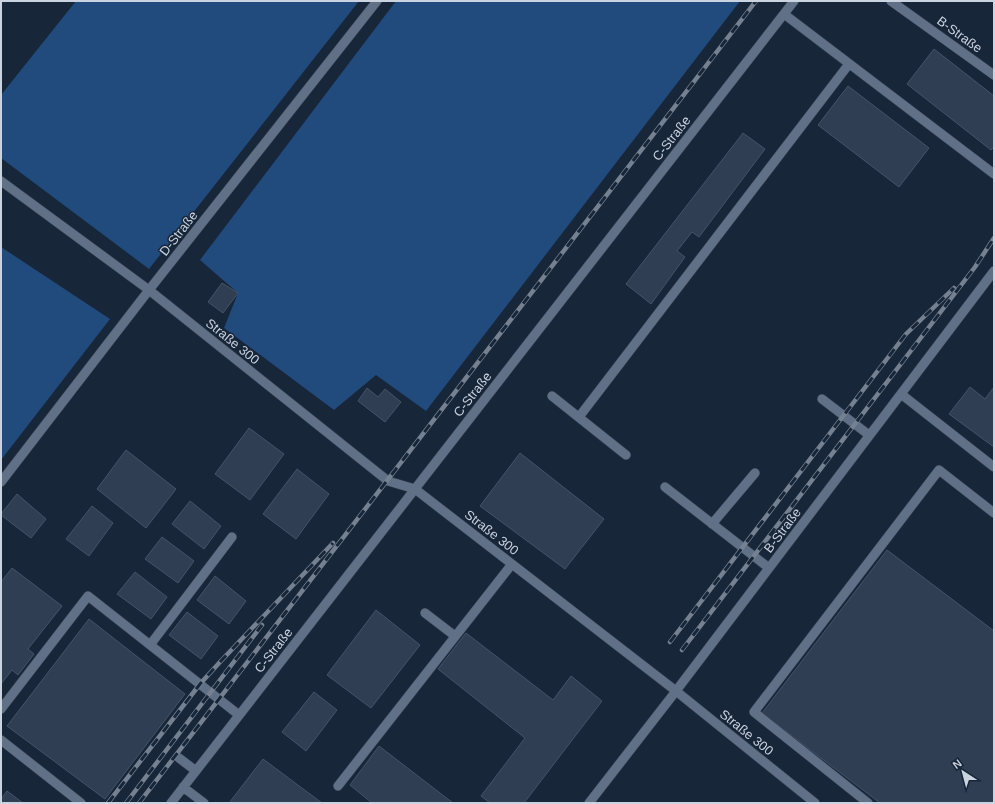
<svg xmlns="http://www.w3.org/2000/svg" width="995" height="804" font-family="Helvetica,sans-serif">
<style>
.green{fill:#214a7d}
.building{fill:#2f3e52;stroke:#445469}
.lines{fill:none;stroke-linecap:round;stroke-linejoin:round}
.service-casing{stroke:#374251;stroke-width:10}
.service{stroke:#607086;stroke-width:9}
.rail-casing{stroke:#758191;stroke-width:4.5}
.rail{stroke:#182639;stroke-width:3;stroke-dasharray:9;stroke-linecap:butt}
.labels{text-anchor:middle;stroke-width:3;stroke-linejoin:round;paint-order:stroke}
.street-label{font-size:13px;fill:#cad3e0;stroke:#182639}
</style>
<rect width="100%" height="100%" fill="#182639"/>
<path class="green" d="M76,1h283l-210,268 -148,-111v-63z
M396,1h344l-314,410 -50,-36 -42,35 -110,-82 14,-35 -38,-33z
M1,247l109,72 -109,141z"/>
<path class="building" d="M934,49l60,47v51l-3,3 -84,-66z
M848,86l81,62 -30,39 -81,-62z
M743,133l22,16 -66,88 -7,-5 -15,19 8,6 -34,47 -25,-20z
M222,283l16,10 -15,20 -15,-11z
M970,387l15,12 9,-12v60l-45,-33z
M367,388l11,9 7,-8 16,13 -16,20 -27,-21z
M249,428l35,26 -34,46 -35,-26z
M126,450l50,39 -30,39 -49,-39z
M520,453l84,66 -39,50 -85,-63z
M297,469l32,25 -33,45 -33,-25z
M17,494l29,25 -15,19 -30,-23v-1z
M190,501l31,25 -17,23 -32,-25z
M92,506l21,17 -24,33 -23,-17z
M162,537l32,24 -16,22 -33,-24z
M887,550l107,81v172h-114l-118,-90z
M12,568l50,38 -34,43 6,5 -16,21 -6,-5 -11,14v-102z
M135,572l32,25 -16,22 -34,-25z
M215,576l31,25 -17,23 -32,-24z
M376,610l44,35 -49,63 -44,-33z
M187,612l31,24 -17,23 -32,-24z
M89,619l96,75 -80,105 -98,-73z
M466,633l87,67 18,-24 31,25 -78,102h-34l-9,-7 44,-58 -87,-69z
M314,692l23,18 -31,41 -24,-19z
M379,746l74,57h-81l-22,-18z
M263,759l59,44h-93z
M7,791l16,12h-22v-4z"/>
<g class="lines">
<g class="service-casing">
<path id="service" d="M891,1l103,74
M784,14l210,160
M1,181l148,109 239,191 27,8 261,202 139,112
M901,394l93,73
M552,396l74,59
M822,399l47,36
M579,417l270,-353
M1,482l148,-192 228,-289
M665,487l104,81
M712,524l43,-51
M425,613l30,23
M150,645l82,-108
M1,709l87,-113 151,119
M1,740l80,63
M179,758l17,13
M338,786l174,-222
M183,787l21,16
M171,803l623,-802
M589,803l87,-112 318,-420
M868,803l-114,-91 185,-242 55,43"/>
</g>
<use href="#service" class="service"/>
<g class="rail-casing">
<path id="rail" d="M670,642l236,-308 48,-46
M682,650l293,-383 19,-29
M108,803l92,-119 20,-22 113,-119
M126,803l136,-178
M139,803l617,-802"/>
</g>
<use href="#rail" class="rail"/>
</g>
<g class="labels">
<g class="street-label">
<text transform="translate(960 34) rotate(36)" y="5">B-Straße</text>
<text transform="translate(671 138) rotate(-52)" y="5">C-Straße</text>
<text transform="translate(178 233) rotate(-52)" y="5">D-Straße</text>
<text transform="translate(233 341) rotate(39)" y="5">Straße 300</text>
<text transform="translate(472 394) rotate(-52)" y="5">C-Straße</text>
<text transform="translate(782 530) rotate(-53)" y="5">B-Straße</text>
<text transform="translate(492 532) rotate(38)" y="5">Straße 300</text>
<text transform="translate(273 650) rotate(-52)" y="5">C-Straße</text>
<text transform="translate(747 732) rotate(39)" y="5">Straße 300</text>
</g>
</g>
<rect width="995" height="804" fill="none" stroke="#cad3e0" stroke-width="4"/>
<g transform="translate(963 772) rotate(324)" stroke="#182639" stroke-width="3" paint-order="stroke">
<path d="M0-3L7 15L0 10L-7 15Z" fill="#cad3e0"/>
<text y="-6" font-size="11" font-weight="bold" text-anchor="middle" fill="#cad3e0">N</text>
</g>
</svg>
